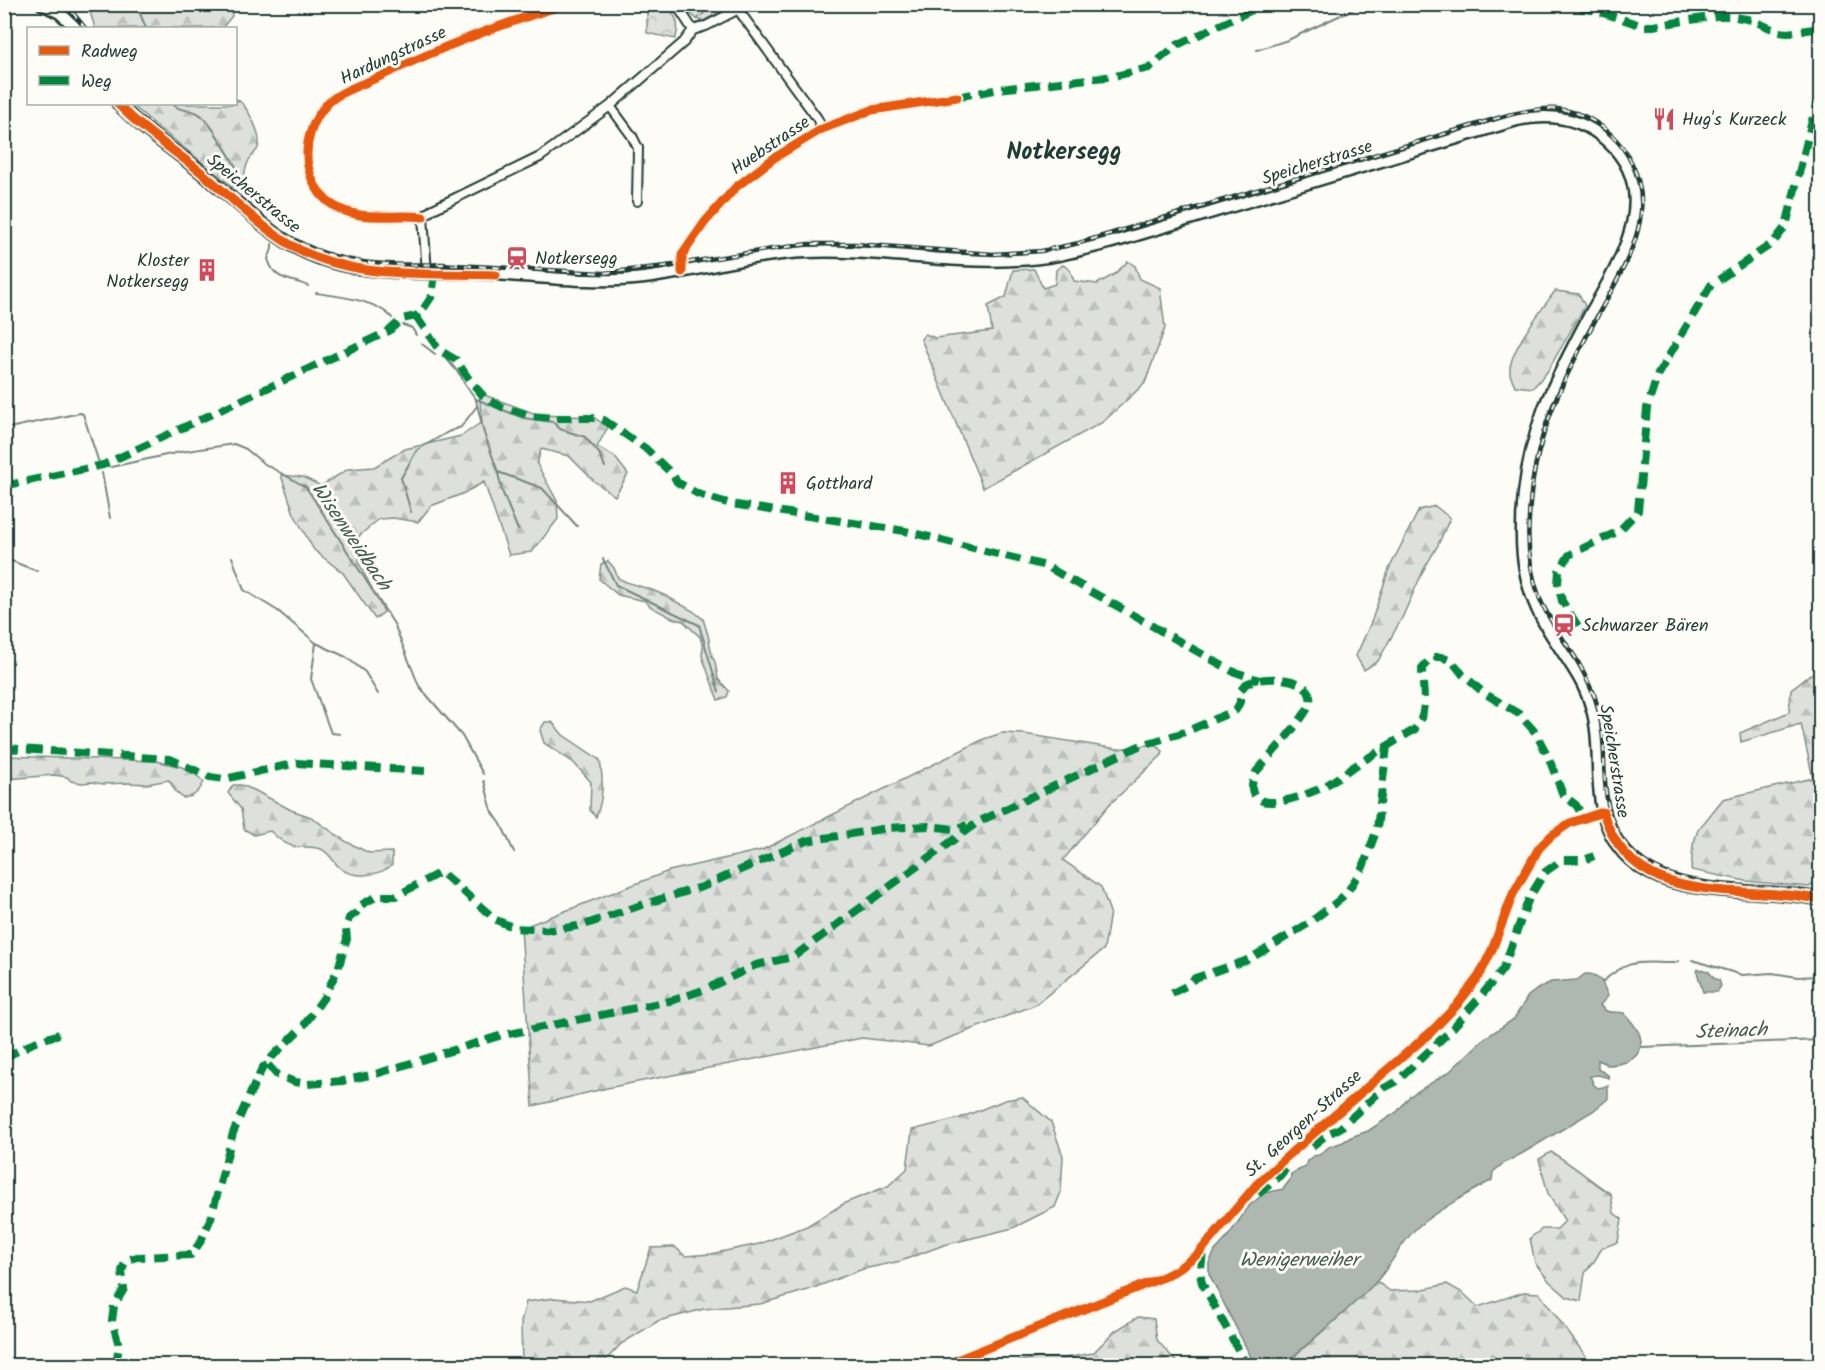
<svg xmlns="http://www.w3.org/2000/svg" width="1825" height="1370" font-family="Kalam,sans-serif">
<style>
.forest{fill:url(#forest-firs);stroke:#7e8e88;stroke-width:1.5}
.park{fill:url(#park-crowns);stroke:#7e8e88;stroke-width:1.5}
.garden{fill:#dde0db;stroke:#7e8e88;stroke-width:1.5}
.water{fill:#aeb8b1;stroke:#75877f;stroke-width:1.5}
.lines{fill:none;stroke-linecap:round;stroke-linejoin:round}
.stream{stroke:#75877f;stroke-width:2}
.minor-casing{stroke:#1f3d34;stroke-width:12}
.secondary-casing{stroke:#1f3d34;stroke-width:15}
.minor{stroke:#fdfcf7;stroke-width:8}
.secondary{stroke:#fdfcf7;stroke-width:10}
.rail-casing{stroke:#1f3d34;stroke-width:4.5}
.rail{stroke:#fdfcf7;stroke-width:2;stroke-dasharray:7;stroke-linecap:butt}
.quiet{stroke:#00873e;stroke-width:8;stroke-dasharray:15 8;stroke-linecap:butt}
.cycleway-casing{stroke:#fdfcf7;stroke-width:13}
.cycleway{stroke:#e8590c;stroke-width:9}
.labels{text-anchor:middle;stroke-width:6;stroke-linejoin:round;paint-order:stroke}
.street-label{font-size:18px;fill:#1f3d34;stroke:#fdfcf7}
.poi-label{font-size:18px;fill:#1f3d34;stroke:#fdfcf7;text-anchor:start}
.water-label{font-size:20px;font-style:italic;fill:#435c53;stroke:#fdfcf7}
.district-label{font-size:24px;font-weight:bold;fill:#1f3d34;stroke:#fdfcf7}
</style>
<defs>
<pattern id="forest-firs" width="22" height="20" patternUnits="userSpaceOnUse" patternTransform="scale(1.5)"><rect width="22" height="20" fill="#dde0db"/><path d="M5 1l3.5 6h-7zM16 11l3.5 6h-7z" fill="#bdc1bd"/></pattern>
<pattern id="park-crowns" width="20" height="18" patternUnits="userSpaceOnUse" patternTransform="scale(1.5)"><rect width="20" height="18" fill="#dde0db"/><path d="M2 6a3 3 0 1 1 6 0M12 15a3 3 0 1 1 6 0" fill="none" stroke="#bdc1bd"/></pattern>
</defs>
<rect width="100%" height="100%" fill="#fdfcf7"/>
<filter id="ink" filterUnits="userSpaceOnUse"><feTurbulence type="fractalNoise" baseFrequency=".0167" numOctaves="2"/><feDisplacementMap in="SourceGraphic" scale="12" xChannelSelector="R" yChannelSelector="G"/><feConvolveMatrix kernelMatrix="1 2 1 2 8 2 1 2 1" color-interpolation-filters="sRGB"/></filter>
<g filter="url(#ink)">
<path class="forest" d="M88,5h143l1,11 -10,12h-127z
M236,99c11,5 27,37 22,49 -2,5 -7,8 -9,12 -5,9 -5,18 -6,28l-5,3 -80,-64 -27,-23h105z
M1128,261l7,5 5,13 20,9 5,40 -20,55 -42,39 -120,66 -62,-149 4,-5 10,4 57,-7 -4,-25 18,-9 7,-27 21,-1 9,19 12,-4 1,-14 7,-5 7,5 4,11 23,3 18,-10z
M1555,291l24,3 6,12 -38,66 -14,16 -18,-2c-1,-4 -5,-9 -5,-13 -3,-20 33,-65 45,-82z
M479,393l60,22 54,2 15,10 -11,20 17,9 14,18 -13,22 -21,-15 -25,-25 -28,-7 -4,15 20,37 1,18 -26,33 -23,3 -25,-73 -22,12 -31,12 -13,16 -25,-4 -14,1 -20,17v27l25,49 -9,7 -32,-46 -29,-23 -20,-36 -13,-39 22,2 18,9 27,-17 26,-2 31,-18 56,-13 21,-14z
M1435,506l15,12 -12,27 -14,24 -22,49 -24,43 -14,9 -8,-14 16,-36 17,-51 30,-59z
M608,561l6,7 4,10 8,4 26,8 14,6 27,15 10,8 5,16 4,21 3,6 3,17 11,12 -2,6 -9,3 -16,-44 1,-9 -3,-10 -17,-16 -11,-3 -21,-11 -6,-6 -27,-6 -19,-16 2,-15z
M1820,669v212l-11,6 -63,-6 -55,-11 2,-25 5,-15 25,-31 90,-21 -12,-54 -60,18 -1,-9 49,-21 2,-23 20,-15z
M545,722h7l11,13 37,25c3,20 4,37 -4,57l-6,-7 1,-28 -18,-20 -29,-19 -4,-13z
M1002,733l22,1 94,15 36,-5 9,7 -1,4 -54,51 -45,54 38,27 9,25 -6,37 -69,56 -106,41 -67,-8 -255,50 -74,18 -12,-178 148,-57 93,-21 222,-111z
M5,756l151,5 26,6 14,8 8,7c-6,11 -10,15 -21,16l-7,-6 -7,-12 -22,4 -20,-1 -24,1 -11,-2 -10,1 -11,-2 -4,-4 -13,-2 -47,4 -2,2z
M233,785h8l13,5 37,20 20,7 36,25 22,11 23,-1v13c-12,11 -39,14 -52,3 -7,-6 -10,-15 -19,-19 -9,-3 -15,-2 -23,-2 -11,0 -20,-9 -28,-16l-16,4 -10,-6 -3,-20 -13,-16z
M1022,1097l29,25 12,34 -2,36 -6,15 -42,21 -69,17 -43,16 -38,8 -55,21 -48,14 -56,5 -46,12 -37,23 -20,21h-79l-1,-43 5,-20 28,-4 36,3 35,-15 12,4 14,-42 24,-1 10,9 26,-2 48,-10 48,-18 38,-23 43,-17 19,-17 5,-39 48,-12 45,-18z
M1551,1152c21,12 40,29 60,42l3,19 8,6 -4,23 -16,6 -7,12 -10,13 -4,28 -14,-4 -17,-15 -15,-19 -5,-25 12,-9h15l8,-8 -17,-27 -9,-35z
M1376,1281l14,10 29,-1 28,-6 16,9 15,14 46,-15 15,1 49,66 1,6 -306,1 55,-48z
M1138,1317l16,2 3,21 22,25h-180l37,-7h29l28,-5 22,-22z"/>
<path class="park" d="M714,4l12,1v4l-23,12 -6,-2z
M665,5c11,9 16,20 10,34l-28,-6v-27z"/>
<path class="garden" d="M680,5h34l-17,14z"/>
<path class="water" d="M1698,969l10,2 7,8 4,1 2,6 -4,6h-14l-6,-20z
M1585,974c15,-1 18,10 23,22l-8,9c6,10 14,6 24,8 5,6 14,15 16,23 6,22 -16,29 -33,29l-2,-2 -7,-3v9l10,6 1,3 -11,-3 -8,1 4,9 4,3 10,-2v13l-15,12 -70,42 -19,10 -11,9 -1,8c-23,13 -46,25 -67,41 -22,16 -31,41 -49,61 -29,30 -62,56 -93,83h-28l-46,-91v-11l6,-12 11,-12 24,-34 15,-12 18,-4 7,-9 1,-6 14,-7 2,-6 6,-5 6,-1 10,-8 14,-5 8,-5 17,-6 29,-19 13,-16 39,-24 36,-34 29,-19 14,-23 11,-8 12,-6 26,-2z"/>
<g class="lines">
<path class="stream" d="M136,4l10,24
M1257,50l31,-10 76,-36
M172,104c10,9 18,4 27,10 11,6 30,41 37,53
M272,244v5l-4,10c7,24 24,19 40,27
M316,293c22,3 61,7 76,25
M403,325l9,3 4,7
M422,344l13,10
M446,358l15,18 3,7 12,16 47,19 30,4 7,7 25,8 14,16 6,14
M476,400l8,33 14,39 44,16 35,38
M4,429l76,-16 3,1 16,49
M111,467l69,-15 54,-8 12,5 17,14 43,24 88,137 25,62 43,50 21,38
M102,473l8,45
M498,473l4,18 16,39
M411,512l-10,-34 16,-28 31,-18 13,-5 16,-21
M4,557l5,3 28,11
M232,557l12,33 34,21 38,32 -5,36 20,54 9,1
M603,559l13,26 83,40 20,67
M316,643l30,14 19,15 13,22
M484,781l8,30 9,13 13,28
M1692,960l50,15 30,-2 26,4 22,-1
M1602,982c29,-25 37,-19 73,-19l3,-2
M1642,1047l178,-7
M1065,1366c13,-6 22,-5 36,0"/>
<g class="minor-casing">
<path id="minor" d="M674,4l6,6 13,20
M734,4l83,114 5,11
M610,106l22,30 6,12 -1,53
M423,217c-33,-4 -67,7 -96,-16 -11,-10 -16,-21 -19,-35 -4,-22 4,-47 20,-63 14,-13 36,-19 53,-27 60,-29 122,-53 186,-72
M682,272v-17l23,-33 31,-35 38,-29 48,-29 50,-19 85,-13
M427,273l-4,-56 10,-8 107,-52 70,-51 74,-64 9,-12 13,-4 31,-16
M942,1366l219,-88 14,-7 23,-17 59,-70 34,-31 140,-121 26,-27 22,-29 13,-26 21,-56 26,-46 13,-13 18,-12 33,-11"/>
</g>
<g class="secondary-casing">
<path id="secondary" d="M42,4l18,9 16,15
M4,5l3,-1
M118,104c25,27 58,47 86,71 28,23 56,51 87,70 61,36 136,26 204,29 49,3 100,10 149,4 55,-7 108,-24 163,-26 70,-3 139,12 208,8 36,-1 70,-11 105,-20l397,-120c33,-7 64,-3 90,21 58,52 12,122 -18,175 -16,30 -32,60 -45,92 -14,39 -22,80 -22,121 -1,37 7,71 27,102 15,25 34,47 42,75 11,35 3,72 12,107 19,76 95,76 159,80 19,1 39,3 58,6"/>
</g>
<use href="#minor" class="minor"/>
<use href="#secondary" class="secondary"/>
<g class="rail-casing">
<path id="rail" d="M61,4l12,9 12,15
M126,104c24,25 55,44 82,66 23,19 45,41 70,59 52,37 105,37 166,35
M437,264l166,9 63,-7 100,-16 42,-6h47l138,10 48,-3 38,-8 429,-128c17,-4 33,-7 50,-6 53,6 91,59 82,111 -6,36 -28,68 -44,99 -36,66 -64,123 -67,200 -2,27 1,54 11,80 9,21 23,39 35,58 8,13 14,27 20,41
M1593,691c4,13 8,26 9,40 4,25 0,52 7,77 18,74 91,75 152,79 20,1 40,3 59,6"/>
</g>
<use href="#rail" class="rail"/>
<path class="quiet" d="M1556,4l41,7 46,15h10l63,-10h14l22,4 27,12 8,1 33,-5
M957,97l42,-8 116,-13 34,-8 28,-23 88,-41
M416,316l23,34 17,10 15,22 15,17 16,8 30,9 22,2h44l6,2 41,28 28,27 4,7 21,12 33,10 174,27 141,35 186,105 27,9
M4,486l99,-21 286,-134 13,-12 14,-3 6,-5 10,-15 3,-22
M1578,626l-16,-25 -4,-17 1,-13 10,-16 50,-24 19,-20 9,-103 11,-34 53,-89 62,-42 13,-17 34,-138
M4,748l166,11 40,18 14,2 73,-16 128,8
M1172,993l14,-7 9,-8 50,-17 18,-10 46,-28 29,-22 10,-10 15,-24 14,-38 10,-83
M4,1058l31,-16 24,-8
M268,1065l9,10 18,7 13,2 34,-3 37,-8 120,-37 175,-36 32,-11 50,-24 37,-8 185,-135 161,-76 46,-14 51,-22 4,-8v-11c2,-2 4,-5 6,-7 15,-9 69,-9 64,19 -3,13 -43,56 -54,69 -3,9 -8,18 1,26 13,11 48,-3 62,-9 11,-5 21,-13 31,-20 21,-13 42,-26 64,-39 16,-17 8,-41 8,-62l10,-11h9l11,4 11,14 21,18 35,21 16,18 13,24 15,39 13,10 8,13
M1312,1146l14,-11 14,-7 44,-40 12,-6 54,-51 31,-35 22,-27 26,-71 16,-26 17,-12h22l10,-4
M1258,1194l20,-16 11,-13
M1202,1252c2,10 -4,17 0,31l45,83
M116,1366l3,-21 -7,-24 2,-15 10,-17 -2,-18 2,-6 3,-5 10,-3 54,-2 10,-14 10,-23 22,-85 16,-37 14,-29 5,-2 4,-8 32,-32 20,-28 14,-28 9,-30 -1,-10 3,-11 7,-5 5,-8 16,-9h19l45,-24 55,48 19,8 37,2 32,-5 63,-22 55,-16 104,-46 82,-13 40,-2 27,3 12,-4"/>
<g class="cycleway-casing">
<path id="cycleway" d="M118,104c24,26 56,46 84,69 29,24 56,52 89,72 61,36 137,27 205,30
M423,217c-33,-4 -67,7 -96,-16 -11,-10 -16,-21 -19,-35 -4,-22 4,-47 20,-63 14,-13 36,-19 53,-27 60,-29 122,-53 186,-72
M682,272v-17l23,-33 31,-35 38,-29 48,-29 50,-19 85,-13
M942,1366l219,-88 14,-7 23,-17 59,-70 34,-31 140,-121 26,-27 22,-29 13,-26 21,-56 26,-46 13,-13 18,-12 33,-11c23,77 91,77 158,81 20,1 40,3 59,6"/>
</g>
<use href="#cycleway" class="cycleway"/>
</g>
</g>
<defs>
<g id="restaurant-bare" transform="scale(1.8)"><path d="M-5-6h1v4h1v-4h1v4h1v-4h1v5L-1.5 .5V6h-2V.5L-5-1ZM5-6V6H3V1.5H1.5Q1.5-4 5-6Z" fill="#d1495b" stroke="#fdfcf7" stroke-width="2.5" paint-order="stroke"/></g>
<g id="station-bare" transform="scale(1.8)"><path d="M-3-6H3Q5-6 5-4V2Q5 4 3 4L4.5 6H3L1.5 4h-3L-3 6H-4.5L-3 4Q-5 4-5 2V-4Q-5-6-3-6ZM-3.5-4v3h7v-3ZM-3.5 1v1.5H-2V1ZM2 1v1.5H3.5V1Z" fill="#d1495b" stroke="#fdfcf7" stroke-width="2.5" paint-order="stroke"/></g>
<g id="building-bare" transform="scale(1.8)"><path d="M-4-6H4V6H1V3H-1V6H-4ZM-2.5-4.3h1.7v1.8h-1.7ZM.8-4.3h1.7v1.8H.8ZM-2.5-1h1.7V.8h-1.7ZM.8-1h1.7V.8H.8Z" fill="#d1495b" stroke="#fdfcf7" stroke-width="2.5" paint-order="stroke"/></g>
</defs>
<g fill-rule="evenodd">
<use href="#restaurant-bare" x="1664" y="119"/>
<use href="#station-bare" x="517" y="258"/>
<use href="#building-bare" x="207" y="270"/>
<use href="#building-bare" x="788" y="483"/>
<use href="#station-bare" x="1564" y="625"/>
</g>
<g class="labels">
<g class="street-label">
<text transform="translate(393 55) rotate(-25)" y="6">Hardungstrasse</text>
<text transform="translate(770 145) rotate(-34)" y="6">Huebstrasse</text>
<text transform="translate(1317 162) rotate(-17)" y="6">Speicherstrasse</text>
<text transform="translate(254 193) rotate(39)" y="6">Speicherstrasse</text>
<text transform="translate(1615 761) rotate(81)" y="6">Speicherstrasse</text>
<text transform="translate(1303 1123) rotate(-42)" y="6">St. Georgen-Strasse</text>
</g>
<g class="poi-label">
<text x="1682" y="125">Hug's Kurzeck</text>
<text x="535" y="264">Notkersegg</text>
<text x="189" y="266" text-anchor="end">Kloster<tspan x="189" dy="21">Notkersegg</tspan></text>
<text x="806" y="489">Gotthard</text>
<text x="1582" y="631">Schwarzer Bären</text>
</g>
<g class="water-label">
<text transform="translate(352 536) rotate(56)" y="7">Wisenweidbach</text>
<text transform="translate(1731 1030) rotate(-2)" y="7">Steinach</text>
<text x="1299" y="1266">Wenigerweiher</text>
</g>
<g class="district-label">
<text x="1064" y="159">Notkersegg</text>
</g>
</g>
<rect width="1825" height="1370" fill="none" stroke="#fdfcf7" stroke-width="24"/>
<rect x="12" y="12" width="1801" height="1346" fill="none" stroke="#1f3d34" stroke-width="2" filter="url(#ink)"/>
<rect x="27" y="27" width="210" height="78" fill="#fdfcf7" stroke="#a4b0a9" stroke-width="1.5"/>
<rect x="39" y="46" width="30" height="9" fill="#e8590c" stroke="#a4b0a9" stroke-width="1.5"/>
<text x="81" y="57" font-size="18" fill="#1f3d34">Radweg</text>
<rect x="39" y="76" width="30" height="9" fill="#00873e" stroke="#a4b0a9" stroke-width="1.5"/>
<text x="81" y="87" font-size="18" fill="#1f3d34">Weg</text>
</svg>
